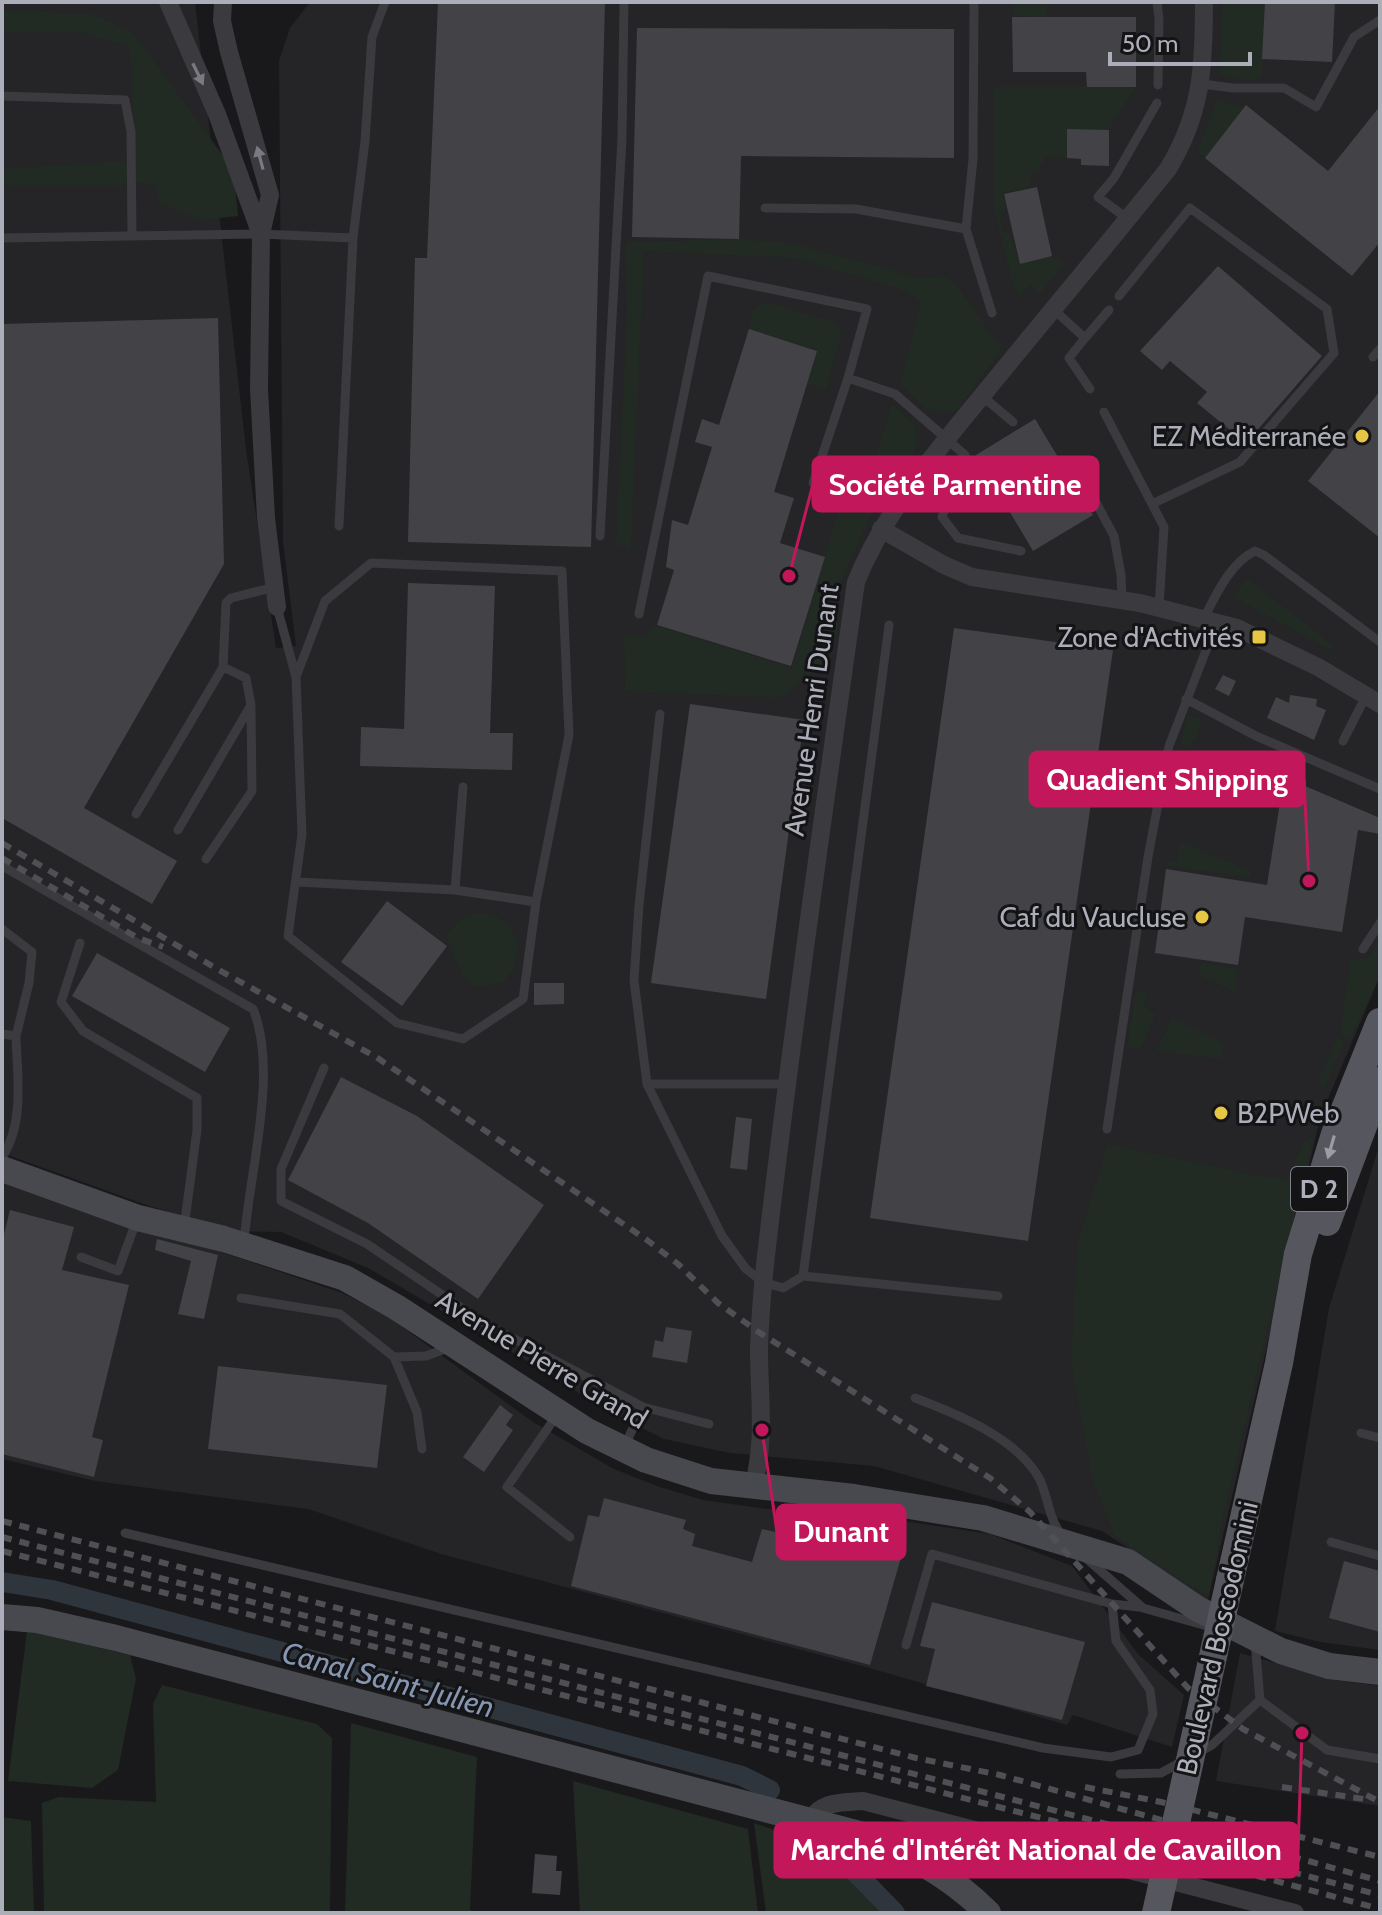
<svg xmlns="http://www.w3.org/2000/svg" width="1382" height="1915" font-family="Cabin,sans-serif">
<style>
.built{fill:#252427}
.green{fill:#222a24}
.lines{fill:none;stroke-linecap:round;stroke-linejoin:round}
.canal{stroke:#2f353d;stroke-width:20}
.building{fill:#434347}
.lane{stroke:#3a3a3f;stroke-width:9}
.street{stroke:#3a3a3f;stroke-width:18}
.secondary{stroke:#48484f;stroke-width:26}
.primary{stroke:#56565e;stroke-width:28}
.rail{stroke:#4f4f56;stroke-width:6;stroke-dasharray:10 8;stroke-linecap:butt}
.primary-bridge{stroke:#56565e;stroke-width:28}
.oneway{fill:#797a82}
.oneway2{fill:#9b9ca7}
.poi-dot{fill:#e5c745;stroke:#141315;stroke-width:3}
.labels{text-anchor:middle;stroke-width:6;stroke-linejoin:round;paint-order:stroke}
.shield{fill:#141315;stroke:#7e8088;stroke-width:2}
.shield-label{font-size:26px;font-weight:bold;fill:#acaeb9}
.poi-label{font-size:28px;fill:#acaeb9;stroke:#141315;text-anchor:end}
.street-label{font-size:28px;fill:#acaeb9;stroke:#141315}
.water-label{font-size:30px;font-style:italic;fill:#8596b1;stroke:#141315}
.leader{fill:none;stroke:#c2185b;stroke-width:3}
.callout-dot{fill:#c2185b;stroke:#141315;stroke-width:3}
.callout{fill:#c2185b;stroke:#c2185b;stroke-width:3}
.callout-label{font-size:30px;text-anchor:middle;font-weight:bold;fill:#fff}
</style>
<rect width="100%" height="100%" fill="#19181a"/>
<path class="built" d="M2,2h193l51,447 30,199 20,-2 -13,-104 -4,-481 11,-33 20,-26h1070v974l-60,142 -112,482 -106,-69 -228,-65 -144,-13 -66,-14 -66,-33 -45,-30 -185,-108 -87,-36 -46,-1 -83,-24 -150,-54z
M1380,1143v507l-60,-8 -45,-11 54,-323z
M2,1177l340,116 41,20 150,109 81,47 43,17 46,14 65,9h56l166,25 82,32 66,88 46,41 -12,52 -99,-32 -6,10 -194,-56 -432,-115 -133,-45 -213,-28 -93,-22z
M1240,1653l95,27 45,6v120l-164,-25z"/>
<path class="green" d="M1014,2h33l1,25 -9,-1v-9l-25,-1z
M1222,2h43l-3,76c-14,5 -29,2 -42,-4z
M2,10l90,4 42,19 100,138 4,45 -36,4 -45,-18 -1,-16 -20,-4 -6,-135 -50,-15h-78z
M993,87h143l-27,43 -41,-1 -1,29 -20,-2 -9,15 -8,3v13l-27,6 3,16 -7,3 4,21 6,-1 11,31 32,-7 13,8 -25,30 -11,-9 -8,11 -7,-6 -21,-84z
M1217,100l21,7 8,-1 -41,52 -8,-6z
M123,161l4,6v16l-4,2h-121v-16z
M739,239l52,4 130,35 22,-3 15,11 44,64 -46,61c-31,3 -35,-6 -56,-27l21,-83 -24,-13 -104,-30 -149,-7 -13,297 -15,-3 11,-231 -1,-72z
M766,302l71,21 5,10 -16,57 -19,-6 10,-34 -68,-21 4,-21z
M892,404l23,21 3,18 -16,34 -31,38 -28,62 -7,16 2,36 -8,24 -12,20 -13,3 11,-35 -14,40 -22,17 -155,-7 -1,-56h23l7,-10 138,43 49,-167 19,5z
M1247,578l86,67 -1,6 -99,-54z
M1187,715l14,4 -5,18 -7,10 -7,-3 -1,-5z
M1180,841l71,30 -1,6 -83,-11 2,-5 8,1z
M473,914h19l17,10 9,20 -3,22 -11,16c-10,2 -22,7 -32,3 -10,-4 -22,-40 -26,-50l12,-14z
M1380,940v36l-30,64 -10,-6 10,-74 18,-2z
M1201,962l37,7 -3,23 -37,-17z
M1141,990l8,4 -5,13 12,7 -16,36 -13,-3 8,-53z
M1172,1018l52,26 -2,15 -66,-8z
M1337,1038l7,4 -19,45 -8,-4z
M1313,1137l-90,380 -14,79 -39,-22 -56,-39 -22,-57 -21,-115 6,-118 31,-101 155,33 23,2 19,-39z
M27,1631l103,24 6,24 -18,91 -26,18 -84,-7z
M162,1685l155,39 15,14 -2,175h-286l-2,-110 17,-6 97,5 -3,-98z
M351,1723l126,34 -7,153 8,3h-133z
M573,1781l175,48 10,84h-178z
M2,1817l29,4 3,92h-32z
M754,1823l65,22 20,22 50,46h-123z"/>
<g class="lines">
<path class="canal" d="M2,1582l50,8 690,186 28,14
M829,1845l66,68"/>
</g>
<path class="building" d="M438,2h167l-14,545 -183,-5 7,-284h12z
M1265,2h70l-3,60 -70,-3z
M1012,17h124v70h-49l-1,-15h-73z
M637,28l317,1v129l-213,-2 -2,83 -107,-2z
M1246,105l82,66 52,-65v136l-28,34 -147,-118z
M1067,129l42,1v36l-28,-1v-6l-14,-1z
M1037,187l15,69 -32,8 -16,-70z
M1218,266l104,90 -76,87 -49,-40 10,-11 -37,-31 -8,9 -22,-19z
M218,318l6,246 -140,244 93,53 -25,43 -150,-86v-494z
M749,329l68,22 -43,141 20,6 -14,45 45,14 -34,109 -134,-41 17,-55 -8,-3 6,-47 16,5 24,-78 -17,-5 7,-23 17,6z
M1380,391v147l-72,-57z
M1035,419l58,96 -60,36 -57,-96z
M408,583l87,3 -5,147h23l-1,37 -152,-4 1,-39 43,2z
M954,628l159,22 -85,591 -158,-23z
M1223,675l13,6 -7,15 -14,-7z
M1290,695l27,4 -1,7 10,4 -12,30 -47,-22 9,-21 13,6z
M690,704l114,16 -38,279 -115,-16z
M1284,777l96,41v16l-22,-4 -16,102 -97,-15 -7,48 -83,-12 11,-84 101,16z
M387,901l60,45 -45,60 -61,-44z
M97,953l133,75 -25,44 -133,-76z
M534,983h30v21l-30,1z
M341,1077l76,39 127,89 -66,94 -110,-76 -80,-43z
M736,1117l16,2 -5,51 -17,-2z
M10,1210l64,17 -12,43 67,15 -37,152 11,3 -9,37 -92,-23v-212z
M157,1239l61,16 -14,64 -26,-5 13,-53 -36,-11z
M666,1327l26,4 -5,32 -35,-6 3,-17 8,2z
M218,1366l169,19 -10,83 -169,-19z
M500,1405l13,10 -7,10 7,5 -29,42 -21,-15z
M604,1498l82,22 -3,9 12,5 -3,12 60,16 10,-33 27,6 2,-11 111,30 -32,111 -299,-79 17,-71 11,2z
M1344,1561l36,10v61l-51,-14z
M932,1602l153,40 -23,78 -136,-34 9,-37 -15,-3z
M535,1854l22,2 -1,15h6l-2,24 -28,-2z"/>
<g class="lines">
<path class="lane" d="M1157,2l2,17 -1,66
M1202,84l31,4h51l32,19 38,-70 26,-17
M2,96l123,4 6,32 1,104
M765,208l91,1 110,20 26,84
M1128,219l-30,-22 16,-19 43,-75
M966,229l7,-70 1,-157
M2,238l259,-4 92,4 -14,288
M353,238l12,-97 7,-104 13,-35
M1119,296l71,-88 137,101 7,44 -94,109 -88,42
M1053,309l32,29 -16,20 21,31
M1085,338l24,-28
M1373,357l7,-8
M982,396l31,26
M1104,412l60,115 -5,80
M1084,480l30,56 7,39 1,25
M813,483l35,-105 47,16 70,61 -23,62 16,21 63,13
M600,536l22,-398 2,-136
M277,607l19,70 6,157 -14,102 109,87 66,16 60,-40 13,-97 -81,-12 -159,-8
M639,614l69,-338 159,33 -19,69
M1204,618c12,-23 26,-55 51,-67l9,4 116,87
M296,677l29,-76 46,-38 191,8 7,164 -33,167
M1186,699l70,37 124,53
M660,714l-21,191 -5,75 13,104h139
M1343,741l23,-45
M136,814l87,-147 3,-64 5,-5 44,-11
M178,830l73,-125 -5,-27 -23,-11
M206,859l46,-68 -1,-83
M2,866l251,143c26,63 -4,164 -9,233
M455,890l8,-103
M2,929l30,23 -3,31 -13,53
M80,943l-19,59 22,29 114,67v32l-13,98
M1363,949l17,-26
M2,1034l14,2c1,38 9,88 -14,121
M324,1068l-43,101v32l86,43 117,79 159,84 -18,38
M647,1084l75,152 24,33 17,13 20,6 20,-12 86,-651
M1107,1129l41,-272 21,-111 48,-124
M81,1257l37,14 18,-49
M803,1276l195,20
M241,1298l99,16 54,43 32,-1 22,-8
M394,1357l23,55 5,37
M915,1398c40,15 102,40 124,80 9,17 10,43 23,57
M643,1407l66,17
M557,1415l-50,72 63,50
M1361,1433l19,5
M125,1533l918,215 68,9 27,-7 15,-36 -3,-24 -34,-49 -4,-37
M1331,1542l49,14
M1087,1559l56,49 64,18
M1255,1641l5,59 67,50 53,9
M906,1645l26,-91 180,50 27,3
M1199,1752l13,-7 48,-45
M1120,1774l41,-1 22,-12"/>
<path class="street" d="M168,2l49,112 43,118
M223,2l-1,19 7,31 41,143 -9,39 -2,155 7,129 11,89
M881,529l63,36 28,12 168,26 97,25 81,39 62,37
M753,1487c13,-46 6,-91 6,-138 1,-34 4,-68 8,-102 26,-222 58,-444 89,-665 29,-72 81,-131 130,-191 60,-74 122,-147 182,-222 34,-56 36,-103 36,-167
M810,1820c13,-20 32,-17 53,-19l432,112"/>
<path class="secondary" d="M2,1169l136,49 86,21 121,39 51,29 191,124 59,29 65,21 143,16 129,21 145,44 70,47 83,42 48,15 51,6
M2,1617l35,3 79,18 744,196c49,19 91,42 128,79"/>
<path class="primary" d="M1327,1222l53,-141
M1230,1580l49,-217 19,-109 37,-120 45,-112"/>
<path class="rail" d="M2,843l217,127 157,87 271,183 31,24 40,39 42,30 230,145 40,34 158,176 55,41 137,73
M2,858l136,80 25,9
M2,1521l914,237 84,17 380,106
M2,1537l1378,358
M2,1551l1055,271 323,87
M1085,1787l76,15 219,55
M1282,1787l82,12"/>
<path class="primary-bridge" d="M1156,1913l74,-333"/>
</g>
<defs><path id="oneway-solid" d="M-6-.8H1V-3.2L6.5 0L1 3.2V.8H-6Z" transform="scale(2)"/></defs>
<g class="oneway">
<use href="#oneway-solid" transform="translate(198 74) rotate(64)"/>
<use href="#oneway-solid" transform="translate(260 158) rotate(-105)"/>
</g>
<use class="oneway2" href="#oneway-solid" transform="translate(1331 1147) rotate(106)"/>
<g class="poi-dot">
<circle cx="1362" cy="436" r="8"/>
<rect x="1251" y="629" width="16" height="16" rx="4"/>
<circle cx="1202" cy="917" r="8"/>
<circle cx="1221" cy="1113" r="8"/>
</g>
<g class="labels">
<rect class="shield" x="1291" y="1167" width="56" height="44" rx="6"/>
<g class="shield-label">
<text x="1319" y="1198">D 2</text>
</g>
<g class="poi-label">
<text x="1346" y="446">EZ Méditerranée</text>
<text x="1243" y="647">Zone d'Activités</text>
<text x="1186" y="927">Caf du Vaucluse</text>
<text x="1237" y="1123" text-anchor="start">B2PWeb</text>
</g>
<g class="street-label">
<text transform="translate(811 710) rotate(-82)" y="10">Avenue Henri Dunant</text>
<text transform="translate(542 1359) rotate(31)" y="10">Avenue Pierre Grand</text>
<text transform="translate(1217 1638) rotate(-77)" y="10">Boulevard Boscodomini</text>
</g>
<g class="water-label">
<text transform="translate(388 1680) rotate(15)" y="10">Canal Saint-Julien</text>
</g>
</g>
<path class="leader" d="M789 576L813 484M1309 881L1304 779M762 1430L777 1532M1302 1733L1298 1850"/>
<g class="callout-dot">
<circle cx="789" cy="576" r="8"/>
<circle cx="1309" cy="881" r="8"/>
<circle cx="762" cy="1430" r="8"/>
<circle cx="1302" cy="1733" r="8"/>
</g>
<g class="callout">
<rect x="813" y="457" width="285" height="54" rx="8"/>
<rect x="1030" y="752" width="274" height="54" rx="8"/>
<rect x="777" y="1505" width="128" height="54" rx="8"/>
<rect x="775" y="1823" width="523" height="54" rx="8"/>
</g>
<g class="callout-label">
<text x="955" y="495">Société Parmentine</text>
<text x="1167" y="790">Quadient Shipping</text>
<text x="841" y="1542">Dunant</text>
<text x="1036" y="1860">Marché d'Intérêt National de Cavaillon</text>
</g>
<rect width="1382" height="1915" fill="none" stroke="#acaeb9" stroke-width="8"/>
<path d="M1110 52v12h140v-12" fill="none" stroke="#acaeb9" stroke-width="4"/>
<text x="1122" y="52" font-size="24" fill="#acaeb9" stroke="#141315" stroke-width="6" paint-order="stroke">50 m</text>
</svg>
